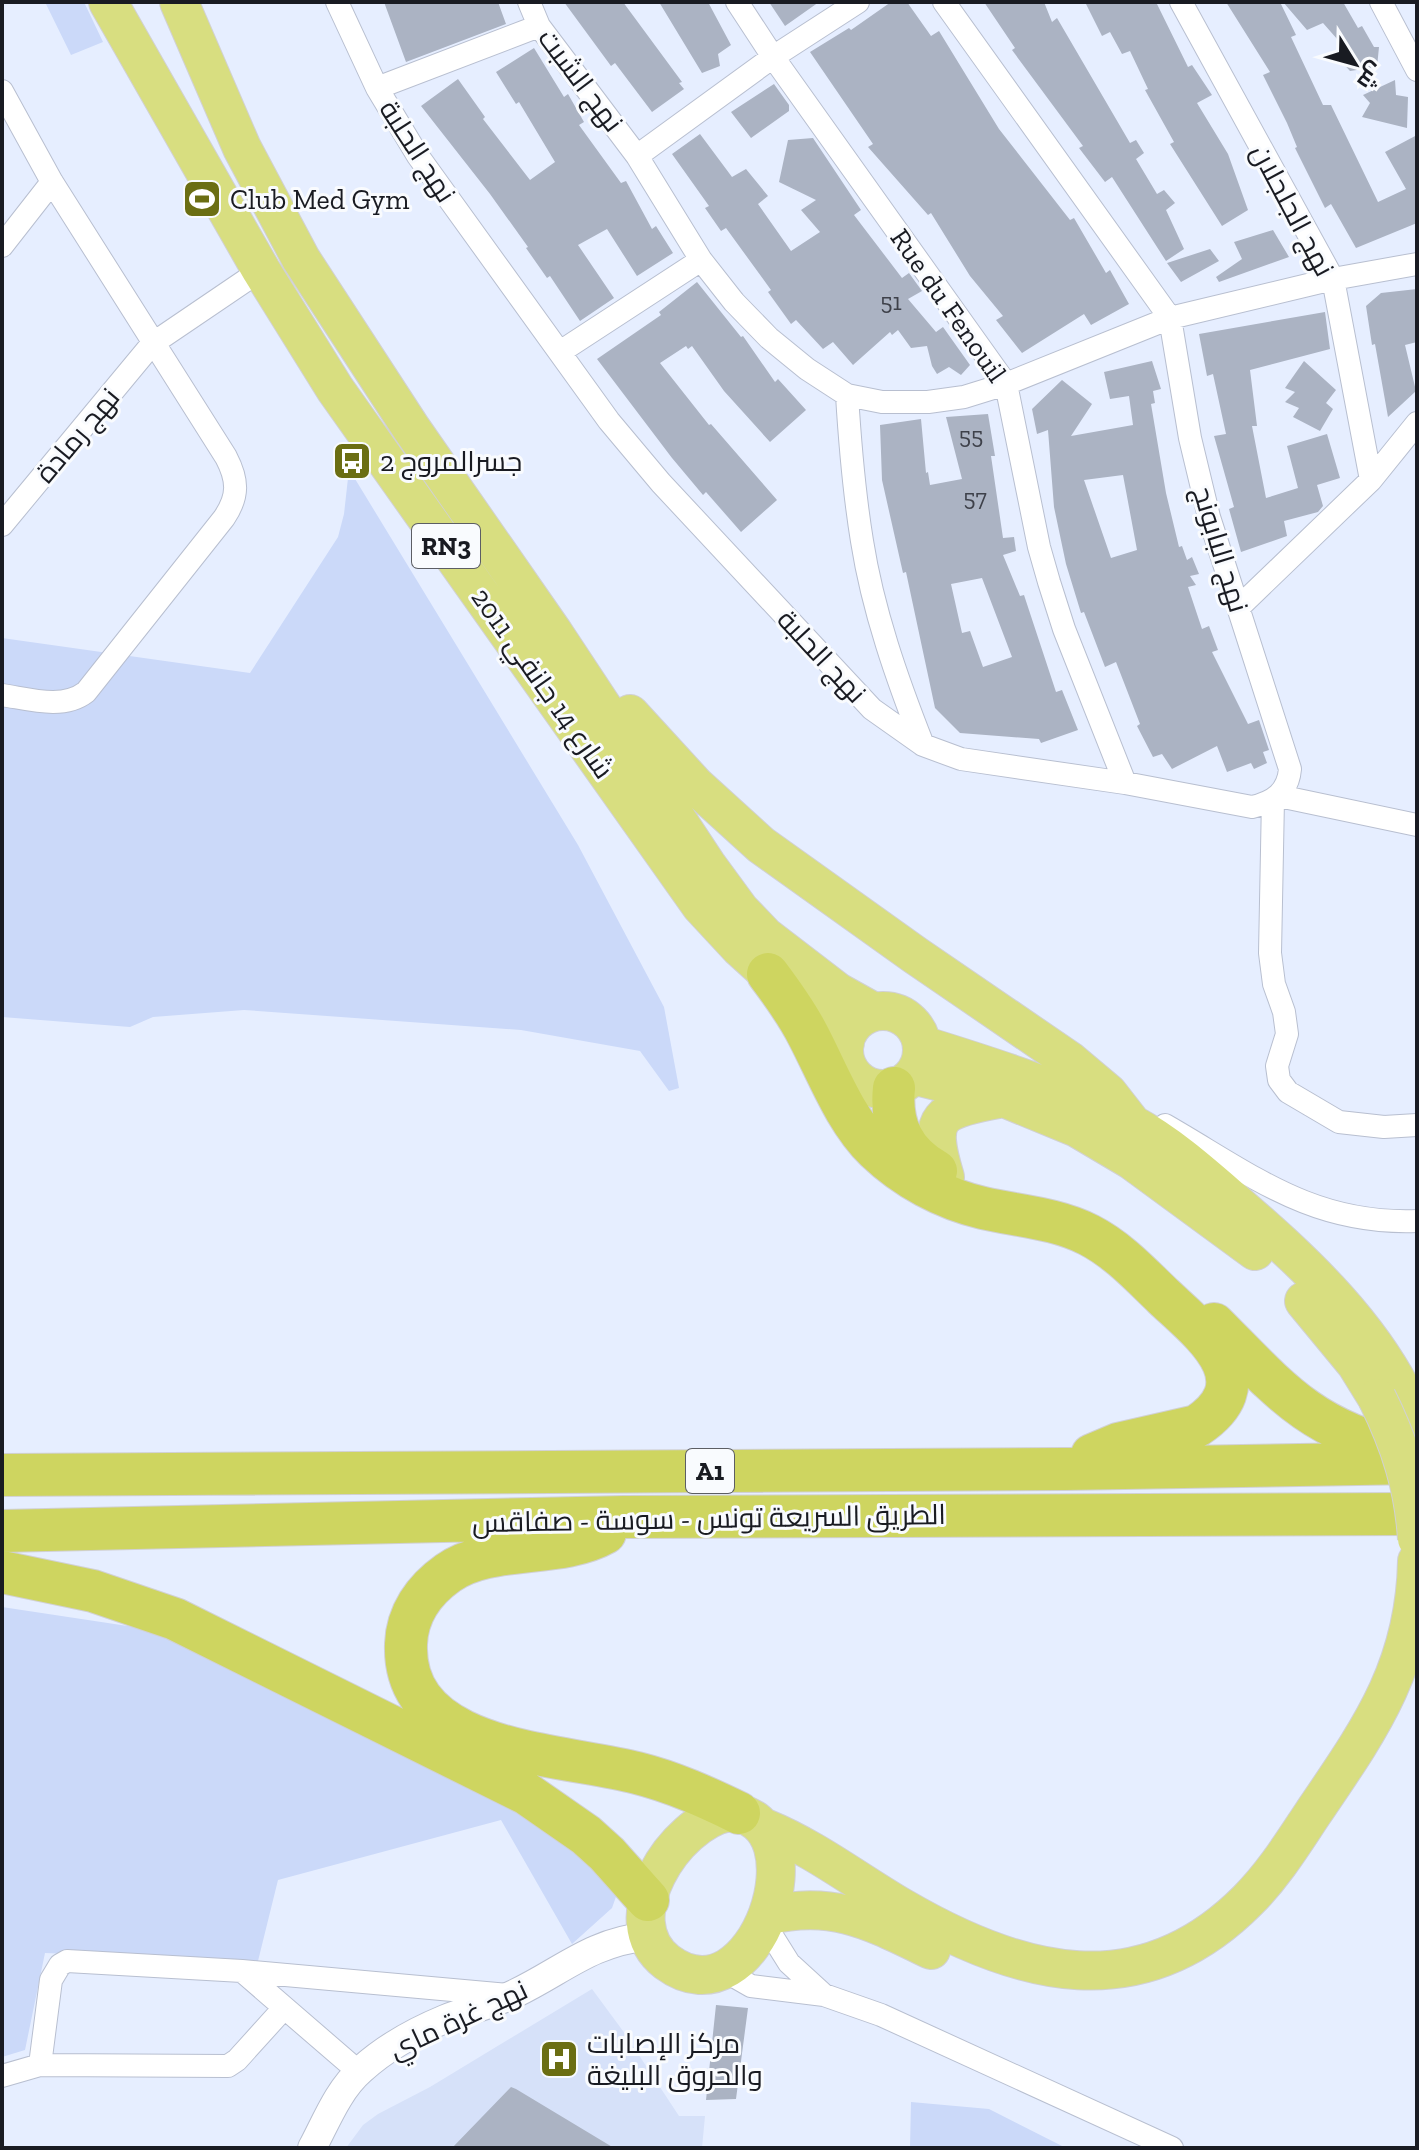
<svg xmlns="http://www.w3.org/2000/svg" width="1419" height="2150" font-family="'Zilla Slab',Cairo,serif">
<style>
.built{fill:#d6e1f9}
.green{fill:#cbd9f9}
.building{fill:#abb3c3;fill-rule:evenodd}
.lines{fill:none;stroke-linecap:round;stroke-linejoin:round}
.minor-casing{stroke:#b8bfd0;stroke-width:24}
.tertiary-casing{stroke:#b8bfd0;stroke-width:30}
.trunk-casing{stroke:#d1d1d3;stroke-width:40}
.motorway-casing{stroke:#d1d1d3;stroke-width:44}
.minor{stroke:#fff;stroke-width:22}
.tertiary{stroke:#fff;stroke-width:28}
.trunk{stroke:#d8de80;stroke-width:38}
.motorway{stroke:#ced560;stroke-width:42}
.trunk-bridge-casing{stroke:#d1d1d3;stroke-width:40;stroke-linecap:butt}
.trunk-bridge{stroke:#d8de80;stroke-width:38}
.labels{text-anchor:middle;stroke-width:6;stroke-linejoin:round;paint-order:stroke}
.number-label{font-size:24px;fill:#3e414a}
.shield{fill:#f9fbfe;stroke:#5c5e64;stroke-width:2}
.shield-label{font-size:26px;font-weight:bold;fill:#191b22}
.street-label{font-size:28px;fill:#191b22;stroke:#f9fbfe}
.poi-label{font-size:28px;fill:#191b22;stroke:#f9fbfe;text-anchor:start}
</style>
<rect width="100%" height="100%" fill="#e6eeff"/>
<path class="built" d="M592,1989l31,42 56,85h26l-3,32h-356l17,-23 15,-11 52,-27z"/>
<path class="green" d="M45,2h39l19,40 -32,13z
M349,469l229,376 86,162 15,81 -10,3 -29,-40 -119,-21 -277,-20 -91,7 -23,10 -128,-10v-379l248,35 88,-136 6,-23z
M2,1607l152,23 354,173 92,54 18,34 -6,17 -40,36 -71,-124 -223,60 -20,81 -213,-8 -20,97 -23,7z
M911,2102l78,7 77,39h-156z"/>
<path class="building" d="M384,2h114l8,22 -100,38z
M564,2h59l59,80 -3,1 5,6 -32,23 -37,-49 -4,3z
M659,2h49l23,43 -13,9 2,12 -18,7z
M769,2h50l-34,24z
M891,2h16l24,34 8,-5 60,98 71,91 4,-2 32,55 4,-3 19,34 -38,21 -7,-11 -62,39 -26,-33 7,-4 -33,-40 -39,-63 -3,2 -60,-68 5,-3 -63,-92 39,-24 2,2z
M984,2h60l8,20 5,-4 73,125 6,-3 8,13 -8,6 21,35 7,-4 11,13 -9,7 18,39 -18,12 -54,-84 -7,5 -26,-34 4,-2 -71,-96 3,-2z
M1085,2h71l32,65 4,-2 20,30 -15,8 31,51 20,56 -26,16 -52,-82 4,-2 -29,-52 3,-1 -18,-38 -8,3 -12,-22 -8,4z
M1226,2h54l16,33 -5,2 32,68h8l47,97 28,-13 -21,-37 32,-17v88l-61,25 -25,-44 -6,4 -30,-60 2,-1 -10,-24 -24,-48 7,-3z
M1283,2h60l15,26 4,-2 12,21h5l-2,20 -27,4 -10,-11 5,-12 -22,-25 -16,7z
M534,48l30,49 4,-3 16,28 -5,3 42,58 5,-2 26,48 4,-3 17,27 -36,23 -30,-47 -29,16 36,53 -34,23 -30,-45 -3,2 -21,-30 2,-1 -38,-53 -69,-88 37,-27 27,38 -2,2 47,61 25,-18 -36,-60 -3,2 -20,-32z
M1395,80l1,15 12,2 -1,31 -45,-11 8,-14 -7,-8z
M774,84l15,21v6l-38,27 -20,-26z
M700,134l32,43 14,-8 22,27 -10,8 33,47 29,-19 -19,-22 15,-10 -37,-18 9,-42 25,-2 48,72 -7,5 48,63 7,-5 13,18 -14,8 28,33 7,-5 27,38 -9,10 -12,-8 -12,7 -5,-8 -5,-20 -16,2 -13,-18 -6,5 -2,-3 -37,33 -20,-23 -10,7 -27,-29 -5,4 -23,-32 3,-2 -45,-62 -5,3 -16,-23 4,-2 -37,-52z
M1273,230l16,27 -70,25 -3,-5 26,-18 -8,-17z
M1210,249l9,12 -38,21 -14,-19z
M697,282l44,55 2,-1 32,46 3,-3 28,31 -36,32 -46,-51 -32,-45 -4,3 -2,-3 -26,17 49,62 2,-1 66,76 -36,32 -35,-40 -3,3 -31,-37 -75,-99 64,-44 -2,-3z
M1417,289v53l-12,3 11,46 -28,26 -13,-73 -3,1 -6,-39 15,-13z
M1325,312l5,37 -80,21 7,56h-5l14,72 32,-10 -11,-42 40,-12 13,44 -23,7 6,21 -5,6 -34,9 3,15 -46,16 -12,-43 5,-2 -20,-71 12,-2 -13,-60 -6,2 -8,-42z
M1152,361l9,28 -8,2 2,12 -4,1 15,89 13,54 3,-1 5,14 5,-3 7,17 -9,2 6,9 -8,2 14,42 7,-3 9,24 -6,2 36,72 11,-4 10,30 -6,2 4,11 -13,6 -3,-6 -24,9 -10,-26 -45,23 -10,-15 -9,3 -16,-31 3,-2 -24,-62 -11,5 -21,-55 -3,1 -15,-49 -12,-57 -6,-77 -11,4 -5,-25 30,-29 30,24 -21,32 62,-11 -4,-29 -19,3 -6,-27zM1123,475l14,75 -26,8 -27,-78z
M1304,361l32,29 -10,13 7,6 -13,22 -27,-14 6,-9 -14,-6 10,-10 -10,-4z
M988,414l7,42h-4l12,82 11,-1 2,14 -13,4 17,41 4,-1 32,97 6,-2 16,40 -37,13 -2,-4 -79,-6 -25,-25 -29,-136 -3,1 -21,-93 -2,-55 41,-6 5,54 2,-1 2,13 32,-6 -16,-62zM982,578l30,79 -29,10 -13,-36 -8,2 -11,-49z
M716,2005l32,3 -12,91 -30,1z
M511,2087l5,2 98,59h-162z"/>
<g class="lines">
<g class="minor-casing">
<path id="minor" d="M337,2l40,86 41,68 191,265 52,62 211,226 51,36 38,14 164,24 127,24c22,-5 36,-15 38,-38l-81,-252 -19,-79 -20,-120 -226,-316
M529,2l10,24 98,130 64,104 33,42 35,36 38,31 40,26 35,7h46l36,-5 42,-13 164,-66 163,-39 84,-15
M737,2l36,55 233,327 33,163 10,35 15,47 61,154
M1181,2l152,277 38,201
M1381,2l36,68
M377,88l162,-62
M2,91l50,91 174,275c12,23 13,39 -2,61l-138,174c-23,18 -57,7 -84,3
M637,156l136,-99 85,-55
M2,246l50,-64
M560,352l141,-92
M847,395c3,49 7,97 15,146 11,70 35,138 61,204
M2,525l150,-181 109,-74
M1238,608l133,-128 46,-57
M1279,796l138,29
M1273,799l-3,154 4,31 10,28 3,22 -10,32 2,14 9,12 51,30 45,5 33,-2
M1165,1125c87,50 147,100 252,96
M764,1923l25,40 35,32
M723,1970l28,16 73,9 57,20 291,133
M242,1971l117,101
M40,2065l11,-85 9,-15 7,-4 175,10 266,24
M2,2076l38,-11 188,1 9,-6 47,-52"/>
</g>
<g class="tertiary-casing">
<path id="tertiary" d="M312,2148c14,-26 26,-58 49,-78 23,-21 55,-39 84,-51 22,-9 47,-14 69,-25 50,-24 75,-51 134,-58"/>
</g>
<g class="trunk-casing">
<path id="trunk" d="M108,2l153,268 74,119 366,517 39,42 105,95
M179,2l63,146 59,111 110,169 142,204 154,233 33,45 25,26 73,56 36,20
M630,714l65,71 66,60 154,110 155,106 38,32 25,32
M844 1050a39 39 0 1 1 78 0a39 39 0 1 1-78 0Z
M922,1045c71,22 143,45 210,79 35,19 67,47 97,73 74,64 151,133 188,226
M913,1075l91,23 73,30 54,32 124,91
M945,1177c-19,-62 -6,-67 53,-78
M1304,1301l52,63 21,34
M729,1812c97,5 27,217 -62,150 -55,-42 7,-140 62,-150z
M765,1828c49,20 90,52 136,79 118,69 239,102 347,-7 26,-26 45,-57 65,-87 57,-84 102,-146 104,-252
M767,1916c66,-17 106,6 164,34"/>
</g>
<g class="motorway-casing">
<path id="motorway" d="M768,974c15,20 29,39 40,61 20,38 37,85 68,115 29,28 68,49 107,58 35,8 73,10 106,27 29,15 51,39 75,62 37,35 102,83 33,129l-79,18 -26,11
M894,1088c-4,37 10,65 42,83
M1214,1324c63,63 95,105 186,126
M2,1475l1063,-6 352,-6
M2,1531l622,-14 793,-3
M605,1533c-46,26 -114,10 -157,40 -24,17 -41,41 -42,71 -4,110 155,109 231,129 36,9 69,24 102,40
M2,1572l91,19 82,28 352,175 59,41 21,19 41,46"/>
</g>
<use href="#minor" class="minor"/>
<use href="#tertiary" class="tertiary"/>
<use href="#trunk" class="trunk"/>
<use href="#motorway" class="motorway"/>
<g class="trunk-bridge-casing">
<path id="trunk-bridge" d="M1377,1398c23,46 37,90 40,141"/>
</g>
<use href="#trunk-bridge" class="trunk-bridge"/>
</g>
<defs>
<g id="stadium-square" transform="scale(2)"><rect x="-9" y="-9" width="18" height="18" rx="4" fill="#6b6e13" stroke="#f9fbfe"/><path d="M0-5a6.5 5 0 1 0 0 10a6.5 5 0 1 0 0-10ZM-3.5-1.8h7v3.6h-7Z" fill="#fff"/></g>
<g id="bus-square" transform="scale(2)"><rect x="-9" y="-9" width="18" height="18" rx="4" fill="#6b6e13" stroke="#f9fbfe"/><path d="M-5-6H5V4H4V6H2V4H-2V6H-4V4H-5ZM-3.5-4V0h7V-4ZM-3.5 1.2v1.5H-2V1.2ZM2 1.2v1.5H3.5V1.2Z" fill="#fff"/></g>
<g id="hospital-square" transform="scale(2)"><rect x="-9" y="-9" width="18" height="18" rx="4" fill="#6b6e13" stroke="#f9fbfe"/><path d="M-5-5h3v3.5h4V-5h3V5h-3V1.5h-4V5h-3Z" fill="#fff"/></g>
</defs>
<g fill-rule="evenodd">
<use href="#stadium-square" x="202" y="199"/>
<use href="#bus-square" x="352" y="461"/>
<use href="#hospital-square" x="559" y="2059"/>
</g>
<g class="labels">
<g class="number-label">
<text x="891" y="310">51</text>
<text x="971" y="444">55</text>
<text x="975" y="506">57</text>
</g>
<g class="shield">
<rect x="412" y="524" width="68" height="44" rx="6"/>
<rect x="686" y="1449" width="48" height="44" rx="6"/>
</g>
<g class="shield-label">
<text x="446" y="555">RN3</text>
<text x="710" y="1480">A1</text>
</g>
<g class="street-label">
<text transform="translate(581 80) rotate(53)" y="10">نهج الشبت</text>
<text transform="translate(418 151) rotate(57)" y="10">نهج الحلبة</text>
<text transform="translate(1293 210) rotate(62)" y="10">نهج الجلجلان</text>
<text transform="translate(949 305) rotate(55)" y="10">Rue du Fenouil</text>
<text transform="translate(77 435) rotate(-50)" y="10">نهج رمادة</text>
<text transform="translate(1221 549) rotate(73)" y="10">نهج البابونج</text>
<text transform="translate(822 656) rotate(47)" y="10">نهج الحلبة</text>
<text transform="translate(543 683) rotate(55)" y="10">شارع 14 جانفي 2011</text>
<text transform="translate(709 1518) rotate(-1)" y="10">الطريق السريعة تونس - سوسة - صفاقس</text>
<text transform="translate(458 2019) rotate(-25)" y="10">نهج غرة ماي</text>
</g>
<g class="poi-label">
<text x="230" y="209">Club Med Gym</text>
<text x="380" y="471">جسرالمروج 2</text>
<text x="587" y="2053">مركز الإصابات<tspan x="587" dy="32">والحروق البليغة</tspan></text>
</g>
</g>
<rect width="1419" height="2150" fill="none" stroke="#191b22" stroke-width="8"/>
<g transform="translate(1355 64) rotate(127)" stroke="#f9fbfe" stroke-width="6" paint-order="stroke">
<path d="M0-6L14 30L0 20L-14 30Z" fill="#191b22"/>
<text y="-12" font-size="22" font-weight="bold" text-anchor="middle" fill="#191b22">ش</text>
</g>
</svg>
